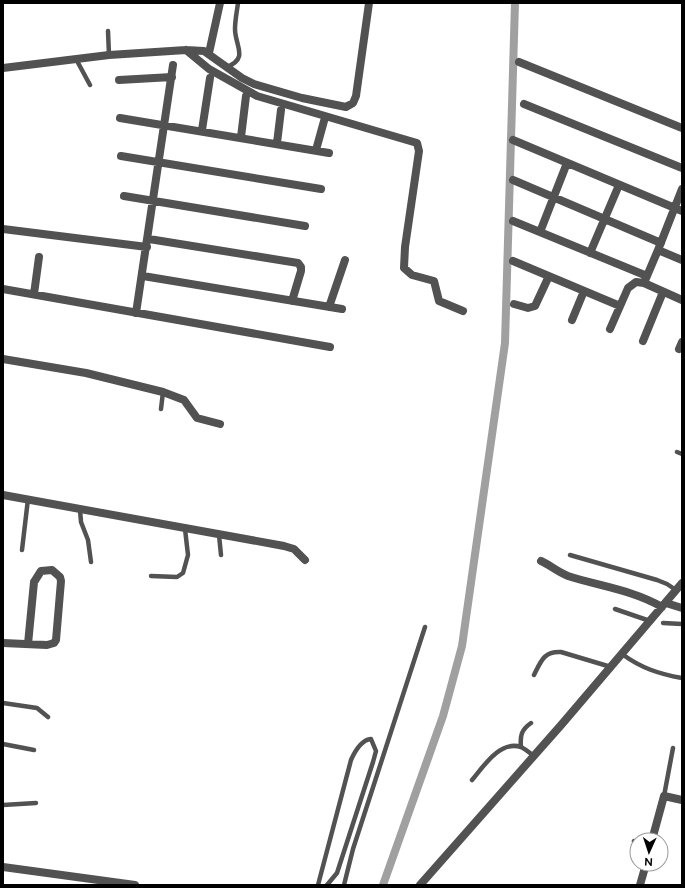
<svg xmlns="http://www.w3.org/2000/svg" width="685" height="888" font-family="Figtree,sans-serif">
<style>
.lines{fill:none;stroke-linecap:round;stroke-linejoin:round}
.canal{stroke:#a0a0a0;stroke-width:8}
.service{stroke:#525252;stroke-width:4.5}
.minor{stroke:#525252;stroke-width:8}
</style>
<rect width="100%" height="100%" fill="#fff"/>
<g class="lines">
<path class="canal" d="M383,885l60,-169 19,-70 43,-303 10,-340"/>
<path class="service" d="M108,31l1,24
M76,59l14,26
M227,67c22,-9 8,-21 8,-38 0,-9 2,-18 3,-26
M161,409l2,-17
M677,452l5,2
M80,510l1,12 7,18 3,22
M219,535l2,20
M22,550l6,-51
M570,555l87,25 10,4 9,6
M151,576l26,1 6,-4 5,-18 -3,-26
M615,609l35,12
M663,623l19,1
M622,654c19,14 37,20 60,24
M534,675c7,-14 10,-24 27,-23l50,15
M3,703l34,5 11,9
M3,744l31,6
M521,747c-1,-11 0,-17 10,-24
M472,780c11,-13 28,-40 49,-33 4,2 9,6 13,9
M664,796l9,-48
M3,805l33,-2
M634,841l3,2
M318,885l33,-125c4,-9 10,-20 20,-21l5,12 -3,11 -36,111 -10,12
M344,885l9,-36 72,-222"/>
<path class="minor" d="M186,50l23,19 48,27 160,47 2,8 -14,96 -1,21 8,7 22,6 5,20 24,10
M209,53l11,-50
M519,62l163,66
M3,68l106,-13 77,-5 18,1 38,27 12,6 48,14 44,9 7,-4 3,-7 13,-93
M119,80l53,-3
M524,104l158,64
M120,118l209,35
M202,130l8,-52
M241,137l5,-41
M513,140l169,71
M277,143l4,-33
M316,150l8,-29
M121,156l200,33
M513,180l148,63
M682,189l-24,61 24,10
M124,196l181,30
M513,221l134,55
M3,229l144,18
M540,232l27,-69
M149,239l149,24 3,4v4l-9,30
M658,250l-14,33 38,17
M590,253l29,-68
M513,261l107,45
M143,276l199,33
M3,289l327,58
M34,294l5,-37
M514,304l14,4 7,-2 14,-30
M329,307l16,-47
M136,313l37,-248
M572,320l12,-29
M610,329l18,-41 8,-6 8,1
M643,341l20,-49
M679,349l3,-7
M3,359l83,14 77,19 21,8 13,18 23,6
M3,495l281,51 10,3 11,11
M541,561c9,4 17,11 27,15 31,10 65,14 94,31
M666,603l16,5
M3,643l44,2 7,-2 2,-3 5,-59 -1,-4 -8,-7 -11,1 -7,11 -6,62
M652,840l12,-44 18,4
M3,867l132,18
M420,885l142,-161 120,-141
M640,885l6,-21"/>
</g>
<rect width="685" height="888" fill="none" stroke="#000000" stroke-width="8"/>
<g transform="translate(649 852) rotate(183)"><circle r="19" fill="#ffffff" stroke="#999999"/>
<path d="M0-3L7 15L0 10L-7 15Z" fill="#000000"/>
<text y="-6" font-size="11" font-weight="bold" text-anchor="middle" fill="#000000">N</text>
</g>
</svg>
